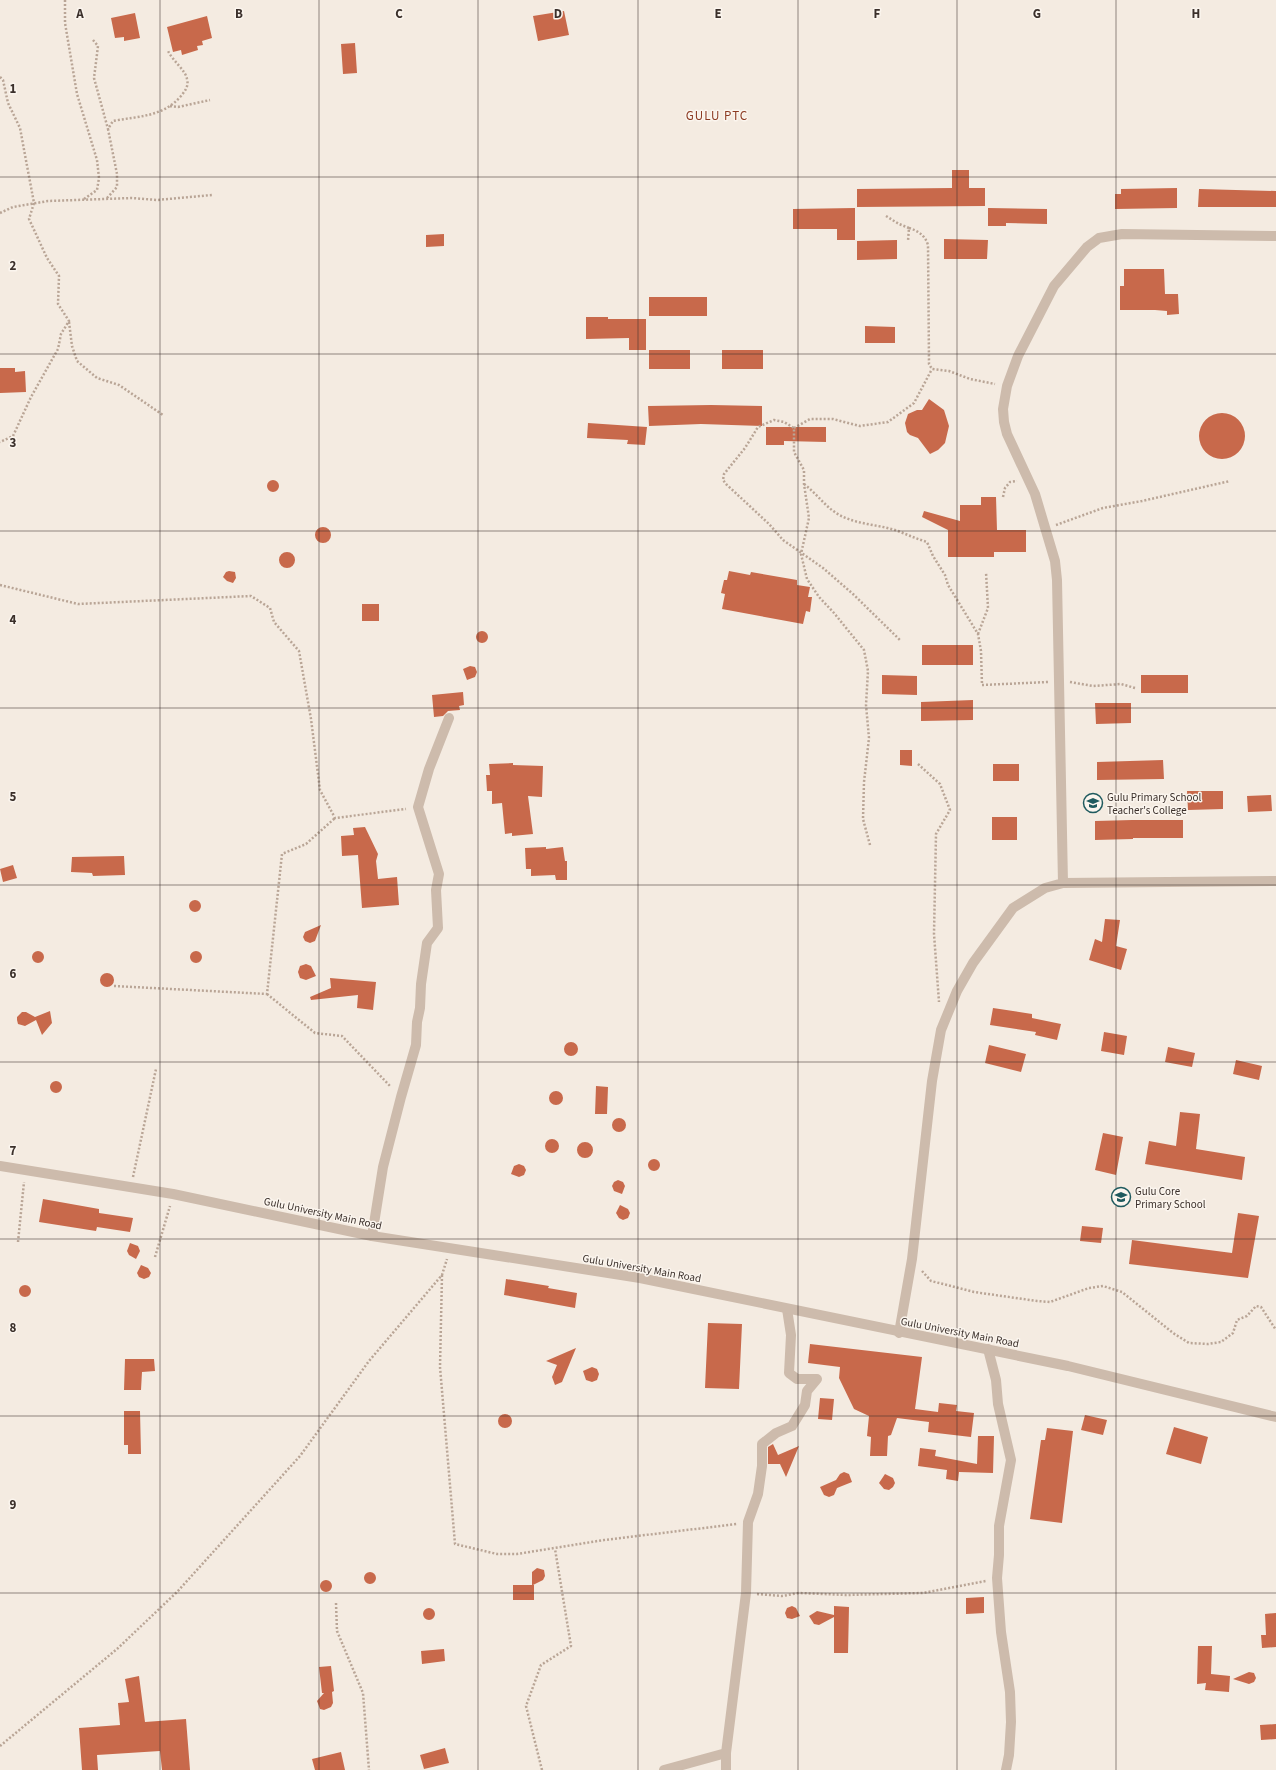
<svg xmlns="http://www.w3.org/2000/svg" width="1276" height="1770" font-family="'Source Sans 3',sans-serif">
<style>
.building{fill:#c8694b}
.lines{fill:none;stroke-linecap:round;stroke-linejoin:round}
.path{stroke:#b9a596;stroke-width:2.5;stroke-dasharray:2 2;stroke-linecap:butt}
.minor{stroke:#cdbbac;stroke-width:10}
.tertiary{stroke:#cdbbac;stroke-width:10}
.grid{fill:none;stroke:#3b302b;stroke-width:1;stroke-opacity:0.55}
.labels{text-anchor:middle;stroke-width:3;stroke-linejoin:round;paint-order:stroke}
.poi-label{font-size:11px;fill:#3b302b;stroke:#fbf5ee;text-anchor:start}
.street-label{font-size:11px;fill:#3b302b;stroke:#fbf5ee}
.quarter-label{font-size:13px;letter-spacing:1px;fill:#8c3b22;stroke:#fbf5ee}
.grid-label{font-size:13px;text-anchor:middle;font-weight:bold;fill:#3b302b;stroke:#fbf5ee;stroke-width:3;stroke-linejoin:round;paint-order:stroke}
</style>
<rect width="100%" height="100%" fill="#f4ebe1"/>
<path class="building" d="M564,11l5,24 -31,6 -5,-25z
M135,13l5,25 -16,3v-4l-9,1 -4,-20z
M207,16l5,22 -10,3 1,4 -6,1 1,4 -16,5 -1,-5 -8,2 -6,-25z
M355,43l2,30 -14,1 -2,-30z
M952,170h17v18h16v18l-128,1v-18l95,-1z
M1177,188v20l-62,1v-15h6v-5z
M1199,189l77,2v16h-78z
M855,208v32h-18v-11h-44v-20z
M988,208l59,1v15l-41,-1v3h-18z
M444,234v12l-18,1v-12z
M944,239l44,1 -1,19h-43z
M897,240v19l-40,1v-19z
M1124,269h40l1,25h13l1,20 -12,1v-4l-12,-1h-35v-24h4z
M649,297h58v19h-58z
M586,317h22v2h38v31h-17v-12l-43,1z
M865,326l30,1v16h-30z
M649,350h41v19h-41z
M722,350h41v19h-41z
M0,368h15v4l10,-1 1,21 -26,1z
M929,399l15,11 5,16 -4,17 -7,7 -8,4 -12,-16 -8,-3 -3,-3 -2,-9 3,-9 9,-4h5z
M711,405l51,1v20l-61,-2 -52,2 -1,-20z
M1199 436a23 23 0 1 1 46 0a23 23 0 1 1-46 0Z
M588,423l59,4 -2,18 -18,-1 1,-4 -41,-2z
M766,427h60v15l-42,-1v4h-18z
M267 486a6 6 0 1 1 12 0a6 6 0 1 1-12 0Z
M981,497h15l1,33h29v22h-32v5h-46v-27l-26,-13 2,-6 36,10v-16h21z
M315 535a8 8 0 1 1 16 0a8 8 0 1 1-16 0Z
M279 560a8 8 0 1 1 16 0a8 8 0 1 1-16 0Z
M229,571l6,1 1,6 -3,5 -6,-2 -4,-4 3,-5z
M729,571l21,4 1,-3 46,8v5l13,2 -2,10h4l-2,15 -4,-1 -3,13 -81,-15 3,-15 -4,-1 3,-13h3z
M362,604h17v17h-17z
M476 637a6 6 0 1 1 12 0a6 6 0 1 1-12 0Z
M922,645h51v20h-51z
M470,666l5,1 2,5 -2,5 -8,3 -4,-11z
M882,675l35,1v19l-35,-1z
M1141,675h47v18h-47z
M463,692l1,13 -5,1 1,4 -12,1 -5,5 -9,1 -2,-22z
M973,700v20l-52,1v-19z
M1095,703h36v20l-35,1z
M900,750h12v16l-12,-1z
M1163,760l1,19 -67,1v-18z
M513,763v2l30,1 -1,31 -14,-1 5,38 -21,2v-3l-7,1 -3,-31 -10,1v-13h-5l-1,-16h4l-1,-11z
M993,764h26v17h-26z
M1187,791h36v18l-35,1z
M1271,795l1,16 -24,1 -1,-16z
M992,817h25v23h-25z
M1132,820h51v18h-50v1l-38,1v-19z
M365,827l13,27 -2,7 2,18 19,-2 2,28 -37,3 -4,-53 -16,1 -1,-20 13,-1 -1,-7z
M546,847v2l17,-2 2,14h2v19h-11l-1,-5 -24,1v-7h-5l-1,-21z
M124,856l1,19 -32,1 -1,-3 -21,-1 1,-15z
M13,865l4,13 -14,4 -3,-13z
M189 906a6 6 0 1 1 12 0a6 6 0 1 1-12 0Z
M1105,919l15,1 -4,26 11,3 -6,21 -32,-10 6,-21 7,3z
M321,925l-6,16 -5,2 -5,-2 -2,-4 2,-5z
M190 957a6 6 0 1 1 12 0a6 6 0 1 1-12 0Z
M32 957a6 6 0 1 1 12 0a6 6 0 1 1-12 0Z
M306,964l5,2 5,10 -10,4 -6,-2 -2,-6 2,-6z
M100 980a7 7 0 1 1 14 0a7 7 0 1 1-14 0Z
M330,978l46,4 -3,28 -16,-2 1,-13 -47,5 -1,-3 21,-9z
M993,1008l39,6v4l29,6 -4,16 -22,-5 1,-3 -46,-7z
M50,1011l2,12 -10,12 -6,-15 -11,6 -7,-2 -1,-4v-3l5,-5h4l9,5z
M1104,1032l23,4 -3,19 -23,-4z
M564 1049a7 7 0 1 1 14 0a7 7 0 1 1-14 0Z
M989,1045l37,9 -5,18 -36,-9z
M1168,1047l27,6 -3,14 -27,-5z
M1236,1060l26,6 -3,14 -26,-6z
M50 1087a6 6 0 1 1 12 0a6 6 0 1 1-12 0Z
M596,1086l12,1 -1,27h-12z
M549 1098a7 7 0 1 1 14 0a7 7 0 1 1-14 0Z
M1180,1112l20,2 -4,35 49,8 -3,23 -97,-16 4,-23 27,5z
M612 1125a7 7 0 1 1 14 0a7 7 0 1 1-14 0Z
M1103,1133l20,4 -7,38 -21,-5z
M545 1146a7 7 0 1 1 14 0a7 7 0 1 1-14 0Z
M577 1150a8 8 0 1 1 16 0a8 8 0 1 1-16 0Z
M648 1165a6 6 0 1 1 12 0a6 6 0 1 1-12 0Z
M519,1164l5,2 2,4 -2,5 -5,2 -8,-3 3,-8z
M618,1180l5,2 2,4 -3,8 -8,-3 -2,-5 2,-4z
M43,1199l56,10v4l34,5 -3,14 -33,-5 -1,4 -57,-9z
M620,1205l8,4 2,4 -2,5 -5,2 -4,-2 -3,-5z
M1238,1213l21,3 -11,62 -119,-14 3,-24 100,13z
M1082,1226l21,2 -2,15 -21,-2z
M130,1243l8,3 2,5 -4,8 -7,-4 -2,-4z
M141,1265l7,3 3,5 -2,4 -5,2 -5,-2 -2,-4z
M506,1279l43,7 -1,2 29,5 -2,15 -71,-13z
M19 1291a6 6 0 1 1 12 0a6 6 0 1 1-12 0Z
M708,1323l34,1 -3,65 -34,-1z
M810,1344l112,13 -7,52 23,3 1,-9 18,2 -1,6 18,2 -3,24 -43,-5 1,-10 -32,-4 -6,17 -3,1 -1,20h-17l1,-19 -4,-1 2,-20 -15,-7 -15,-31 1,-11 -32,-4z
M576,1348l-14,34 -7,3 -3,-8 5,-12 -11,-4z
M125,1359h29l1,12 -13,1 -1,18h-17z
M592,1367l5,2 2,5 -2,6 -5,2 -6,-2 -3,-9z
M820,1398l14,1 -2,21 -14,-1z
M124,1411h16l1,43h-13v-9h-4z
M498 1421a7 7 0 1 1 14 0a7 7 0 1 1-14 0Z
M1085,1415l22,5 -4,15 -22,-5z
M1174,1427l34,10 -7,27 -35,-10z
M1047,1428l26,3 -11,92 -32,-4 11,-79h4z
M978,1436h16l-1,37 -34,-1 -1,9 -12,-2 1,-9 -29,-4 2,-18 16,2 -1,6 42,8z
M773,1444l5,11 21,-9 -13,31 -6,-13h-12v-17z
M844,1472l5,2 3,8 -15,6 -3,7 -5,2 -5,-2 -4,-8 16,-7 4,-6z
M885,1474l8,4 2,5 -2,4 -4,3 -5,-1 -5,-6z
M537,1568l7,2 1,6 -2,4 -10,5h1v15h-21v-15h19v-13z
M364 1578a6 6 0 1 1 12 0a6 6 0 1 1-12 0Z
M320 1586a6 6 0 1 1 12 0a6 6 0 1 1-12 0Z
M984,1597v16l-18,1v-16z
M792,1606l4,2 4,8 -8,3 -5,-1 -2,-5 2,-5z
M834,1606l15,1 -1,46h-14v-36l-15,8 -5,-1 -5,-8 8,-5 17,4z
M423 1614a6 6 0 1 1 12 0a6 6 0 1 1-12 0Z
M1276,1613v34l-14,1 -1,-13h5l-1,-21z
M1198,1646h14l-1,28 19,2 -1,16 -24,-2 1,-7 -9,1z
M444,1649l1,12 -23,3 -1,-13z
M331,1666l3,25 -2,1 1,11 -2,4 -7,3 -4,-1 -3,-8 7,-8h-2l-3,-26z
M1249,1672l5,1 2,5 -2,4 -5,2 -16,-5z
M139,1676l6,46 41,-3 4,51h-28l-2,-19 -63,4 1,15h-16l-3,-42 41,-3 -2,-22 11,-1 -4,-23z
M1276,1724v15l-15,1 -1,-15z
M445,1748l4,15 -25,6 -4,-14z
M341,1752l4,18h-30l-3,-11z"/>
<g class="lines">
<path class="path" d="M65,0v23l12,71 20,66 2,18 -2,12 -13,9
M93,40l5,6 -4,32 14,51
M0,77l3,3 5,23 12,25 5,27 9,48 -5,16 18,39 12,18 -1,28 11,17 -8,13 -3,15 -27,48 -18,39 -13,6
M170,106l8,1 32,-7
M107,198l10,-11v-13l-9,-45 5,-8c26,-5 50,-4 68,-25 4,-5 8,-10 6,-17 -1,-8 -14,-18 -19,-28
M0,213l13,-6 35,-6 84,-3 25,2 55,-5
M886,216l13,8 10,4 -1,13
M909,228c9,3 16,7 19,17l1,119 3,5 17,2 21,8 25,5
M69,322l3,24 5,15 20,17 22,7 44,30
M794,428l16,-9h23l27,7 28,-4 26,-19 18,-34
M804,484c12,9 20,21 32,29 19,12 42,11 62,18 10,4 19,8 29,11l6,14 12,19 3,10 30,49 3,17 1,34 66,-3
M1003,497l2,-9 5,-6 7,-1
M1056,525l47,-17 39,-7 88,-20
M0,585l78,19 173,-8 19,12 4,14 25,29 12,68 9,71 15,28 71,-9
M978,634l10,-26 -2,-36
M1070,682l23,4 28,-2 14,4
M918,764l22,20 10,26 -14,24 -2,100 5,68
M870,845l-7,-26 1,-37 5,-44 -3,-33 2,-34 -4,-21 -30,-37 -15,-16 -12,-18 -6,-25 8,-36 -5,-34v-14l-10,-18v-24l-10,-6 -10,-2 -16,7 -13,21 -21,26 -1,6 3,4 43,40 14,16 40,28 30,26 48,47
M114,986l153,8 15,-140 24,-10 29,-26
M267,994l48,39 27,3 49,51
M133,1177l23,-108
M18,1242l6,-60
M155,1257l15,-51
M922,1271l9,10 20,5 23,6 63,9 13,1 39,-14 14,-2 19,6 51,41 16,10 19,1 13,-2 12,-9 4,-13 10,-4 9,-10 5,1 15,23
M442,1275l-2,92 15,177 42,10h20l87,-14 133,-16
M757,1594l25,2 17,-3 47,2 77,-2 63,-12
M336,1603l1,28 26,62 6,77
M0,1746l117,-97 60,-57 123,-136 69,-95 73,-86 5,-16
M542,1770l-16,-64 15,-41 30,-19 -16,-97"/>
<path class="minor" d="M1063,883l-6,-303 -2,-19 -20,-67 -28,-60 -3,-12 -1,-13 4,-23 11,-30 36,-70 33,-39 12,-9 23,-4 154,2
M372,1236l11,-69 18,-70 15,-52 1,-23 3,-14 1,-24 6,-41 11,-15 -2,-38 3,-16 -21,-67 11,-38 20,-51
M899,1333l13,-74 20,-178 9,-51 16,-39 16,-28 40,-55 32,-20 18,-5 213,-2
M988,1349l8,31 2,24 13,56 -12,66v29l-2,23 4,54 9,60 1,30 -2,33 -3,15
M664,1770l62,-17
M726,1770v-17l20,-160 2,-71 10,-28 4,-28v-22l14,-11 16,-7 13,-21 2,-14 10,-12h-20l-8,-6 2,-38 -4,-26"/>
<path class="tertiary" d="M0,1166l173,28 199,42 268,42 428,88 208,51"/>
</g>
<path class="grid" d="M160,0v1770M319,0v1770M478,0v1770M638,0v1770M798,0v1770M957,0v1770M1116,0v1770M0,177h1276M0,354h1276M0,531h1276M0,708h1276M0,885h1276M0,1062h1276M0,1239h1276M0,1416h1276M0,1593h1276"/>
<defs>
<g id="university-ring" transform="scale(1)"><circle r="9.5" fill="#fbf5ee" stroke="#1f5a5e" stroke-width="1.5"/><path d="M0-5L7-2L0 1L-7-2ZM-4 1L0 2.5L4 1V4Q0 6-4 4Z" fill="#1f5a5e"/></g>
<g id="school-ring" transform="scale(1)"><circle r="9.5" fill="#fbf5ee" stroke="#1f5a5e" stroke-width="1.5"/><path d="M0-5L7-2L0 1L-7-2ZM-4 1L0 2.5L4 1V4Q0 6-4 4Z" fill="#1f5a5e"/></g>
</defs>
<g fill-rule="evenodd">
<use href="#university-ring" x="1093" y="803"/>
<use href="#school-ring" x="1121" y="1197"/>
</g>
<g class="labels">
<g class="poi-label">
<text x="1107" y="801">Gulu Primary School<tspan x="1107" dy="13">Teacher's College</tspan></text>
<text x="1135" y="1195">Gulu Core<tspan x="1135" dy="13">Primary School</tspan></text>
</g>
<g class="street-label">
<text transform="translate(323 1213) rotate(12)" y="4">Gulu University Main Road</text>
<text transform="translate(642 1268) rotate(10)" y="4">Gulu University Main Road</text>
<text transform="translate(960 1332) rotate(11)" y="4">Gulu University Main Road</text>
</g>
<g class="quarter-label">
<text x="717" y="120">GULU PTC</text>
</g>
</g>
<g class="grid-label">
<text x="80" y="18">A</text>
<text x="239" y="18">B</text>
<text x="399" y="18">C</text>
<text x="558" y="18">D</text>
<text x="718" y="18">E</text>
<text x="877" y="18">F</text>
<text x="1037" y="18">G</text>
<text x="1196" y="18">H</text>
<text x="13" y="93">1</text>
<text x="13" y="270">2</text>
<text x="13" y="447">3</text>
<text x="13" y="624">4</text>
<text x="13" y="801">5</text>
<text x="13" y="978">6</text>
<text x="13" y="1155">7</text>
<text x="13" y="1332">8</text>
<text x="13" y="1509">9</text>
</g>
</svg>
